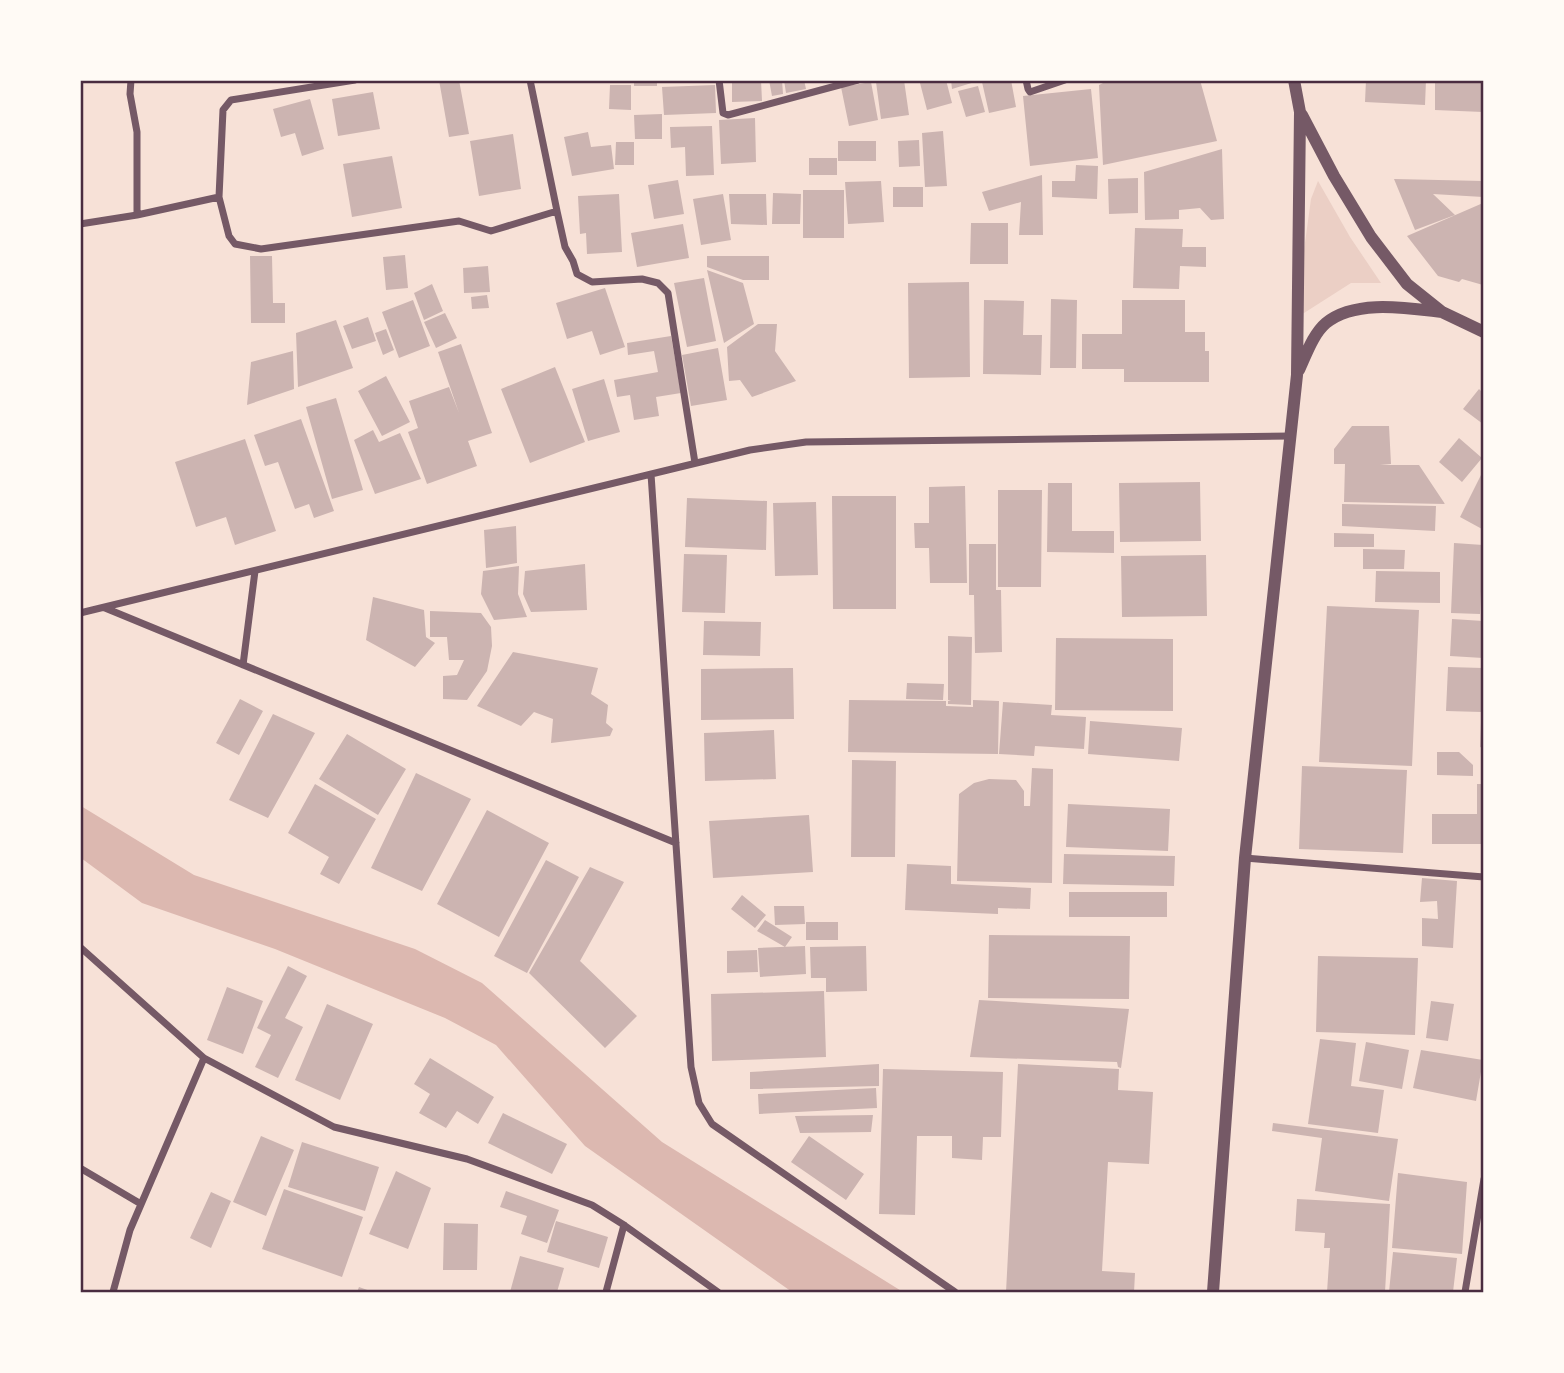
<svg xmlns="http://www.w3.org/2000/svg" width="1564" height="1373" font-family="'Space Grotesk',sans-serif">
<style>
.green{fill:#ebcfc5}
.water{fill:#dcb8b0}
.building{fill:#ccb4b1}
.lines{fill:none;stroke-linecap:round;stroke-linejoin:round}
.minor{stroke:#755966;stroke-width:7}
.tertiary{stroke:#755966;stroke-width:12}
.neatline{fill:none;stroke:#4a2c40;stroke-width:2.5}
</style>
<rect width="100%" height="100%" fill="#f7e1d7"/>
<path class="green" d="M1318,181l32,56 31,46h-30l-47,30 -9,3 16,-117z"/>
<path class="water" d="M81,806l113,69 221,74 67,34 180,159 241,150h-111l-207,-146 -89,-101 -51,-27 -170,-69 -133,-46 -61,-45z"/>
<path class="building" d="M439,80h20l10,54 -20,3z
M593,80h38v3h-38z
M634,80h23v6h-23z
M732,80h29l1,21 -30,1z
M769,80h13l1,14 -11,2z
M784,80h20l2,9 -20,4z
M886,80h18l5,35 -28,4 -5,-37z
M929,80h17l6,23 -25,7 -7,-27z
M951,80h26l1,1 -26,8z
M990,80h21l5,27 -27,6 -7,-31z
M1109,80h91l17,61 -114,24 -4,-80z
M1366,80h60l-1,25 -60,-3z
M1435,80h48v32l-48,-2z
M871,82l7,38 -29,6 -8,-39z
M610,85h21v25l-22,-1z
M715,85l1,28 -52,2 -2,-28z
M978,86l7,26 -19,5 -8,-26z
M1091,89l7,69 -68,8 -7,-70z
M373,92l7,37 -42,7 -6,-37z
M310,99l14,50 -22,7 -7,-23 -14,4 -8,-28z
M662,114v25h-27l-1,-24z
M755,118l1,44 -35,2 -2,-44z
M712,126l2,49 -28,1 -1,-29 -14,1 -1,-21z
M943,131l4,55 -22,1 -3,-54z
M588,132l3,15 20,-2 3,24 -42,7 -8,-39z
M513,134l8,55 -42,7 -9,-55z
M919,140l1,26 -21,1 -1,-26z
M838,141h38v20h-38z
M616,142h18v23h-19z
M1222,149l2,70 -13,1 -11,-12 -21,2v9l-34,1 -1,-48z
M392,156l10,52 -50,9 -9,-53z
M809,158h28v17h-28z
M1076,165l22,1 -1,33 -45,-2v-16h23z
M1042,175l1,60h-24l2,-33 -32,9 -7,-19z
M1138,178v35l-29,1 -1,-35z
M1394,179l89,2v16l-50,-3 22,21 -40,15z
M678,180l6,34 -30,5 -6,-34z
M881,181l3,41 -36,2 -3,-42z
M893,187h30v20h-30z
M803,190h41v48h-41z
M773,193l28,1 -1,30h-28z
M619,194l3,58 -35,2 -1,-21 -6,1 -2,-38z
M723,194l8,46 -30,5 -8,-46z
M729,194h37l1,31 -36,-1z
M1483,203v82l-21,-6 -3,3 -21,-6 -31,-40z
M971,223h37v41h-38z
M683,224l6,34 -52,9 -6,-34z
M1135,228l48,1 -1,18h24v20l-26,-1 -1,23 -46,-1z
M405,255l3,33 -22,2 -3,-33z
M250,256h22l1,47h12v20h-34z
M707,256h62v24h-26l-36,-13z
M488,266l2,26 -26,1 -1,-25z
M707,270l36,13 11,41 -30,19z
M704,278l12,63 -29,6 -13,-64z
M969,282l1,95 -61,1 -1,-95z
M432,284l11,27 -19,9 -10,-27z
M605,288l20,59 -25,8 -8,-24 -25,8 -11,-36z
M487,295l2,13 -17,1 -1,-12z
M1051,299l26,1 -1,68h-26z
M413,300l17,46 -31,12 -17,-46z
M984,300l40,1 -1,34h19l-1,40 -58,-1z
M1122,300h63v32h20v19h4v31h-85v-13h-42v-35h40z
M445,313l12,25 -21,10 -12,-26z
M368,317l8,24 -24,8 -9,-23z
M336,320l17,48 -55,19 -2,-54z
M758,324h19l-2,27 21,30 -44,16 -12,-17 -11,1 -2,-34z
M386,329l8,21 -11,5 -8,-22z
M671,336l10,57 -25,4 3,19 -25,4 -4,-25 -13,2 -3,-17 44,-8 -4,-21 -26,4 -1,-12z
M461,344l31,89 -24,8 9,25 -50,18 -19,-52 10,-4 -9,-27 40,-14 10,26 -21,-61z
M718,348l9,52 -36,6 -9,-51z
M293,351l1,38 -47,16 4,-43z
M555,367l30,75 -55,21 -29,-74z
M386,376l24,46 -28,14 -24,-45z
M604,379l16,53 -32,9 -16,-52z
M1479,389l4,4v31l-20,-15z
M336,398l27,92 -31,9 -26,-92z
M301,419l33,92 -20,7 -5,-14 -14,5 -17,-47 -13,4 -11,-31z
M1352,426h37l2,38 -11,1h39l26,39 -101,-2 1,-38h-11v-15z
M373,430l6,12 21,-9 21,46 -46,15 -21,-54z
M1459,438l23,20 -20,24 -23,-20z
M245,439l31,92 -41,14 -9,-28 -30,10 -21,-65z
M1483,471v56l-1,2 -22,-12z
M1200,482l1,59 -81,1 -1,-59z
M1048,483h24v48h42v22l-67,-1z
M965,486l2,97h-37l-1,-35h-14l-1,-25h15v-36z
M998,490h44l-1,97h-43z
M832,496h64v113h-63z
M687,498l80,3 -1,49 -81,-3z
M816,502l2,73 -43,1 -2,-73z
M1342,504l94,2 -1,25 -93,-5z
M516,526l1,37 -31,5 -2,-38z
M1334,533l40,1v13h-40z
M1454,543l29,2 -3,69 -29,-1z
M969,544h27v46h5l1,62 -27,1 -1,-58h-5z
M1363,549l42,1 -1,19h-41z
M684,554l43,1 -2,58 -43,-1z
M1206,555l1,61 -85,1 -1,-61z
M585,564l2,46 -56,2 -8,-18 2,-23z
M519,566l-1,28 9,23 -33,3 -13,-26 2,-23z
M1376,571l64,1v31l-65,-1z
M373,597l51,13 2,27 9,6 -20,24 -49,-27z
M1327,606l92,4 -7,156 -93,-4z
M430,611l51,2 10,14 1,19 -5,25 -20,29 -24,-1v-23l14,-1 7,-15h-15l-2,-23h-17z
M1452,619l31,2v37l-33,-2z
M704,621l57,1 -1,34 -57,-1z
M948,636l24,1 -1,68 -23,-1v-3l3,-1h-3z
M1056,638l117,1v72l-118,-1z
M513,652l85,16 -7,26 17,11 -2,18 7,6 -3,7 -59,7 2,-24 -19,-7 -13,14 -44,-20z
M1448,667l35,1 -1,44 -36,-1z
M793,668l1,51 -93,1v-51z
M907,683l37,1 -1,16 -37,-1z
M240,699l23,12 -24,44 -23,-12z
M849,700l97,1v5l27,1v-7l26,1 -1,53 -150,-2z
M1003,702l49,3 -1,10 35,2 -2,32 -49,-3 -1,10 -35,-2z
M273,714l42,19 -47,85 -39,-18z
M1090,721l92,7 -3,33 -91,-7z
M1481,723h2v25l-3,-1z
M774,730l2,49 -71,2 -1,-48z
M347,734l59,35 -28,46 -59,-36z
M1437,752h22l14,13v11l-36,-1z
M852,760l44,1 -1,96h-44z
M1302,766l105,4 -4,83 -104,-4z
M1032,768l21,1 -1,114 -95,-2 2,-87 15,-11 15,-4 27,1 8,11v15h6z
M416,773l55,26 -49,92 -51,-23z
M315,784l61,35 -37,65 -19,-10 9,-17 -41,-24z
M1477,784h6v60h-51v-30h45z
M1068,804l102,5 -2,42 -102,-4z
M487,810l62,33 -50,94 -62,-33z
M809,815l4,57 -100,6 -4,-57z
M1064,854l111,2 -1,30 -111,-2z
M546,860l33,17 -52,96 -33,-17z
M907,864l44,2v18l80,4 -1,21 -32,-1v6l-93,-4z
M590,867l34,15 -44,79 57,55 -32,32 -76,-75z
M1422,878l35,3 -4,67 -31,-2v-28l16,1 -1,-18 -17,1z
M1069,892h98v25h-98z
M742,895l24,20 -11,13 -24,-19z
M774,906h30l1,18 -30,1z
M765,920l27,17 -7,10 -28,-16z
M806,922h32v18h-32z
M989,935l141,1 -1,63 -141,-1z
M805,946l1,28 -46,3 -2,-29z
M866,946l1,45 -41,1v-14h-15l-1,-31z
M757,950l1,22 -31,1v-22z
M1318,956l100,2 -3,77 -99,-3z
M288,966l19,10 -22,42 18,9 -25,51 -23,-11 16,-32 -14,-7z
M227,987l36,14 -20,53 -36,-14z
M824,991l2,66 -114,4 -1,-67z
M979,1000l150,9 -8,59 -3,-1 -1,-5 -147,-5z
M1431,1001l23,3 -6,37 -22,-3z
M327,1004l46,20 -33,76 -45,-20z
M1320,1039l36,4 -5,43 33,4 -6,43 -70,-9z
M1366,1042l43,8 -7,39 -43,-8z
M1421,1050l62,10 -7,41 -63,-13z
M430,1058l64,39 -16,27 -21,-13 -11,17 -27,-15 11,-19 -16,-10z
M879,1064v22l-129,3v-17z
M1018,1064l101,5 -1,21 35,2 -4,72 -41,-2 -6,109 33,2 -1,19h-128z
M883,1069l120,3 -2,65h-18l-1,23 -30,-2v-22h-35l-2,79 -36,-1z
M876,1088l1,20 -118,6 -1,-20z
M503,1113l64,31 -15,30 -64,-31z
M873,1115l-2,17 -71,1 -5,-17z
M1273,1123l125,16 -9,62 -74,-10 7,-53 -50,-7z
M261,1136l33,14 -28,66 -33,-14z
M809,1136l55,38 -18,26 -55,-38z
M302,1142l77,25 -14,44 -77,-24z
M396,1171l35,17 -23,61 -39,-15z
M1398,1173l69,9 -5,72 -70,-6z
M284,1189l79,28 -21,60 -80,-28z
M506,1191l53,19 -12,33 -26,-9 6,-18 -27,-9z
M211,1192l20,9 -20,47 -21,-10z
M1297,1199l93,5 -5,88h-58l3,-44h-6l1,-15 -30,-2z
M556,1221l52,16 -9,31 -52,-16z
M444,1223l34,1 -1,46h-34z
M1393,1252l64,6 -4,34h-64z
M520,1256l44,12 -7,24h-47z
M359,1287l14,5h-16z"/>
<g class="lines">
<path class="minor" d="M530,80l27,131
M719,80l4,33 5,2 130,-35
M1026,80l2,9 2,3 35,-12
M219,197l4,-87 8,-10 124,-20
M137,215l82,-18 10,39 6,8 26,5 198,-28 32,10 66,-20 8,36 8,14 4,13 15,8 50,-3 16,4 10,10 27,170
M80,224l57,-9v-83l-7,-38 1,-14
M651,474l40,593 8,36 13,21 243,168
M105,608l571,235
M80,613l670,-163 56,-8 485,-6
M243,665l12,-94
M1245,858l239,19
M80,947l124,111 130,69 133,32 125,46 32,20 94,67
M80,1168l61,36
M113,1292l17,-62 74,-172
M606,1292l18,-67
M1465,1292l19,-113"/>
<path class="tertiary" d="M1302,115l32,61 37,61 36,47 35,28 42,20
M1299,370c7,-15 14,-36 27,-47 29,-24 81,-15 116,-11
M1213,1292l32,-434 52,-483 3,-263 -6,-32"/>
</g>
<rect width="1564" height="1373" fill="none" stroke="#fffaf5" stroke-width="164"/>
<rect x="82" y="82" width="1400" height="1209" class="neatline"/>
</svg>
